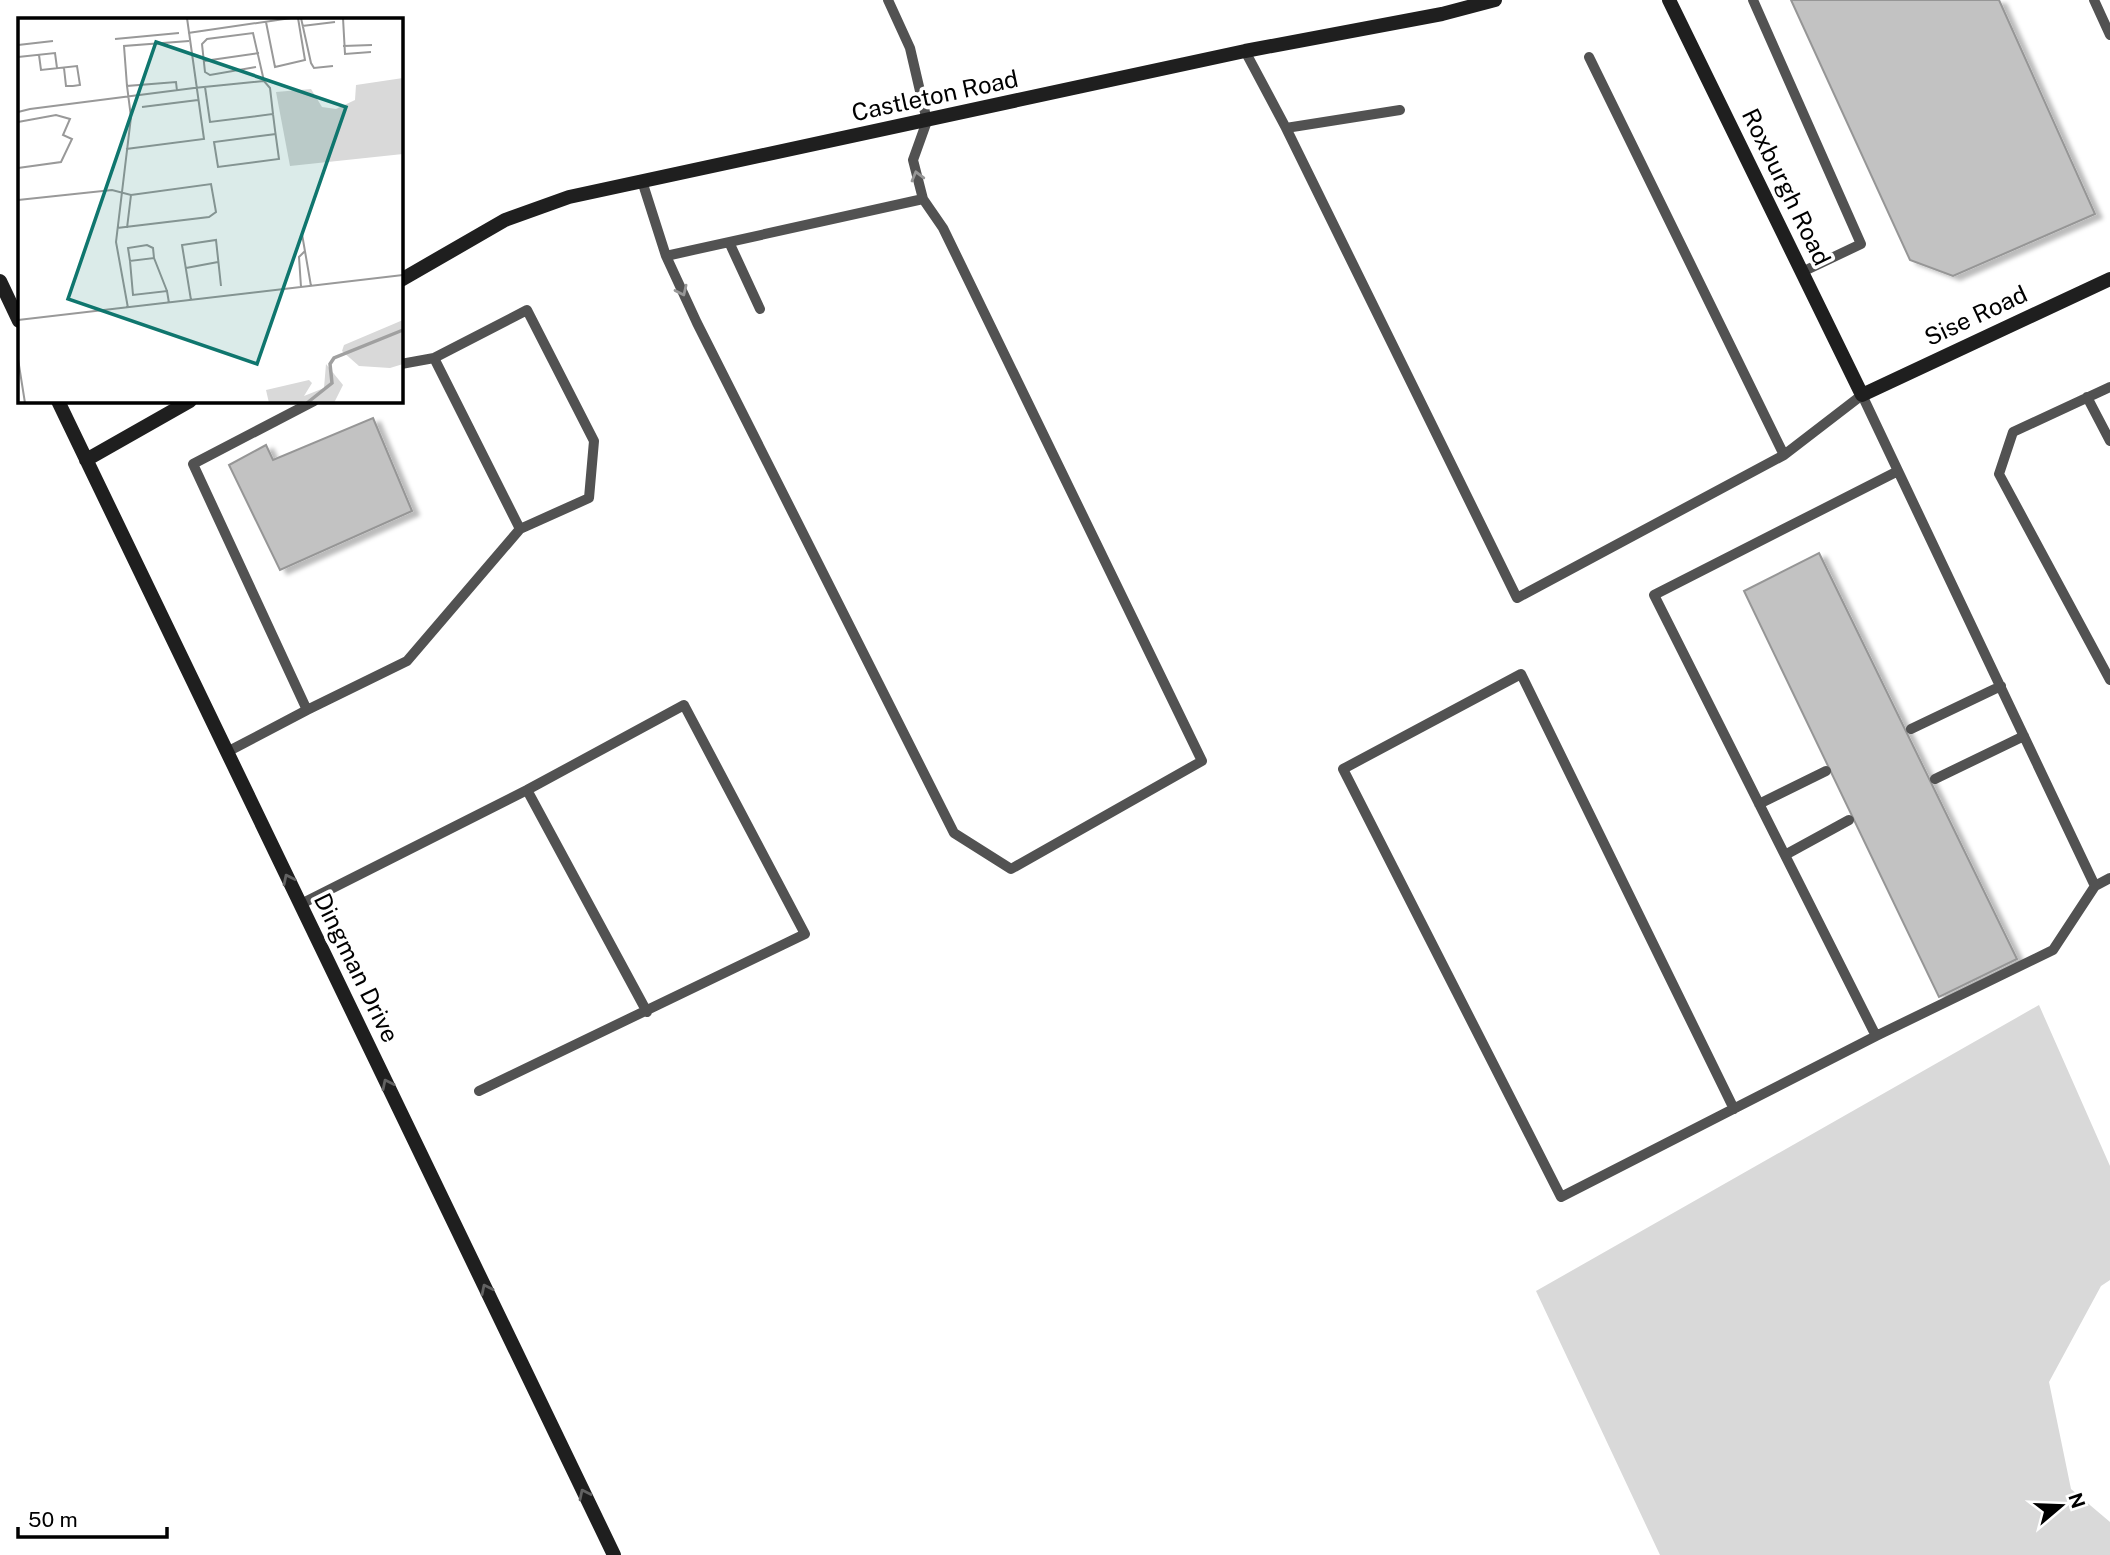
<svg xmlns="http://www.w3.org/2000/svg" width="2110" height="1555" font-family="'Public Sans',sans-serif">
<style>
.green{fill:#d9d9d9}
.building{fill:#c2c2c2;stroke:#969696;stroke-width:2;filter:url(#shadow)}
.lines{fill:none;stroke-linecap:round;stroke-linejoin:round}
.lane{stroke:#525252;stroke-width:10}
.secondary{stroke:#1f1f1f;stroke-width:14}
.oneway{stroke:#979797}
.oneway2{stroke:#626262}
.labels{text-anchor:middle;stroke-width:7;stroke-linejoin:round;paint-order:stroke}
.street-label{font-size:24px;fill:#000;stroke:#fff}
.inset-river{fill:none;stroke:#a0a0a0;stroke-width:3.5}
.inset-road{fill:none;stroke:#999;stroke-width:2}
.view{fill:#0f766e;fill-opacity:0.15;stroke:#0f766e;stroke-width:3.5}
.inset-edge{fill:none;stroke:#000;stroke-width:3.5}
</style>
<defs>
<filter id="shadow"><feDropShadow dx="7" dy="4" stdDeviation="2" flood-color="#0004"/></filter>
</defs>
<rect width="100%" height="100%" fill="#fff"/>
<path class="green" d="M2039,1005l71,161v114l-9,6 -52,96 22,107 39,33v33h-450l-124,-264z"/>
<path class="building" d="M1791,0h208l96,214 -142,62 -43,-16z
M373,418l39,93 -132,59 -51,-105 37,-20 7,15z
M1819,553l198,406 -78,38 -195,-406z"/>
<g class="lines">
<path class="lane" d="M1753,0l108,244 -59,28
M2094,0l16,35
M1245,51l41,77 231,470 267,-143 78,-60 233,491 -42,64 -177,86 -222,-441 244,-124
M1589,57l195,398
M1286,128l114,-18
M642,181l24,75 31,67 257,510 57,36 191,-108 -259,-533 -20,-29 -10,-39 14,-39 -17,-73 -22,-48
M729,242l31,67
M666,256l257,-57
M401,364l33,-6
M2110,387l-97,45 -14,42 111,206
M2087,397l23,44
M307,710l100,-49 113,-132 -86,-171 93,-48 67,131 -5,57 -69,31
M1911,729l90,-43
M227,752l80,-42 -114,-246 121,-63
M1935,779l89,-43
M527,790l120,222
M1759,804l67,-33
M1785,855l64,-35
M2095,886l15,-8
M301,904l226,-114 157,-85 121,229 -326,157
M1734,1109l-213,-435 -178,95 218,428 315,-161"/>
<path class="secondary" d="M1669,0l193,395 248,-116
M401,280l104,-60 64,-23 676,-146 197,-37 53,-14
M0,281l19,40
M58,401l556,1154
M86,460l104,-59"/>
</g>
<defs><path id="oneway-chevron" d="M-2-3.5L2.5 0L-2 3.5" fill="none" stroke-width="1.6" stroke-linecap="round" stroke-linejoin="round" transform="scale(1.75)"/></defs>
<g class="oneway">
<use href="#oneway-chevron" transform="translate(917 176) rotate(-105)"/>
<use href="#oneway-chevron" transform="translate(682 291) rotate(65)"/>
</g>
<g class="oneway2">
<use href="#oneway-chevron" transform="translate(288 879) rotate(-116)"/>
<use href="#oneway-chevron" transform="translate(387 1084) rotate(-116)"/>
<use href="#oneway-chevron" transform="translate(486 1289) rotate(-116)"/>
<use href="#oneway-chevron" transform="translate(584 1494) rotate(-116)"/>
</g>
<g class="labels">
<g class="street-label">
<text transform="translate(935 96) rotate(-12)" y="8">Castleton Road</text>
<text transform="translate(1786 187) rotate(64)" y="8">Roxburgh Road</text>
<text transform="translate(1976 316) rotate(-25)" y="8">Sise Road</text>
<text transform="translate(356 968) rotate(64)" y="8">Dingman Drive</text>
</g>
</g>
<g transform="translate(18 18)">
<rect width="385" height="385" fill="#fff"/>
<path d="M385,60v76l-113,12 -14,-74 35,-3 11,18 14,2 19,-9 1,-15zM385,302v44l-13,4 -31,-2 -17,-15 2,-6zM308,346l17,21 -9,18h-65l-3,-13 43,-10 3,3 -8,13 20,-8z" fill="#d9d9d9"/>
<path class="inset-river" d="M289,385l25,-20 -2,-19 4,-6 69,-28"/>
<path class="inset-road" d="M283,0l10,45 3,5 19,-2M325,0l2,36 26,-2M248,4l9,45 30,-7 -7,-42M284,8l33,-4M170,15l103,-15M97,21l64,-6M0,27l35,-4M325,28l29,-1M21,37l2,15 36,-4 3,19 -7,1M0,39l37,-4 2,15M186,43l55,-8M238,49l-46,8 -5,-3 -3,-28 5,-5 46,-6 11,48M46,50l2,18h7M109,68l-3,-40 65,-5M124,89l56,-7M0,94l12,-3 164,-21 70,-7 6,7 3,26 -63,8 -5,-35M255,96l2,16 4,29 -61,8 -4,-25 62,-8M0,104l38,-7 14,4 -7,16 9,4 -11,23 -43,6M108,131l78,-10 -17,-121M0,182l94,-10 19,5 80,-11 5,28 -7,5 -92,11M109,210l4,-33M284,216l9,52M136,240l-1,-10 -6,-3 -19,3 2,13 24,-3 13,33M112,243l3,34 34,-4 2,12M168,250l32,-6M283,269l-2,-30 6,-6M173,282l-9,-55 34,-5 5,46M110,290l-12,-66 15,-125 -4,-31 49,-4 1,9M0,302l385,-45M0,341l7,44"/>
<path class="view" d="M138,24l190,65 -89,257 -189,-65z"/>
<rect width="385" height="385" class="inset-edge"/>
</g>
<g transform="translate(2061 1506) rotate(71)" stroke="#ffffff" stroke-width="5" paint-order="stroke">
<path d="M0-5L12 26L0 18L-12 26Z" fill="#000000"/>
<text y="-10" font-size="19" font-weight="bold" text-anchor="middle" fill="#000000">N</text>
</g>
<path d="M18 1527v10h149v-10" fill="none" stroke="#000000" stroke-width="3.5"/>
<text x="28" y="1527" font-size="21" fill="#000000" stroke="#ffffff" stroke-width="5" paint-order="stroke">50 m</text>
</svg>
